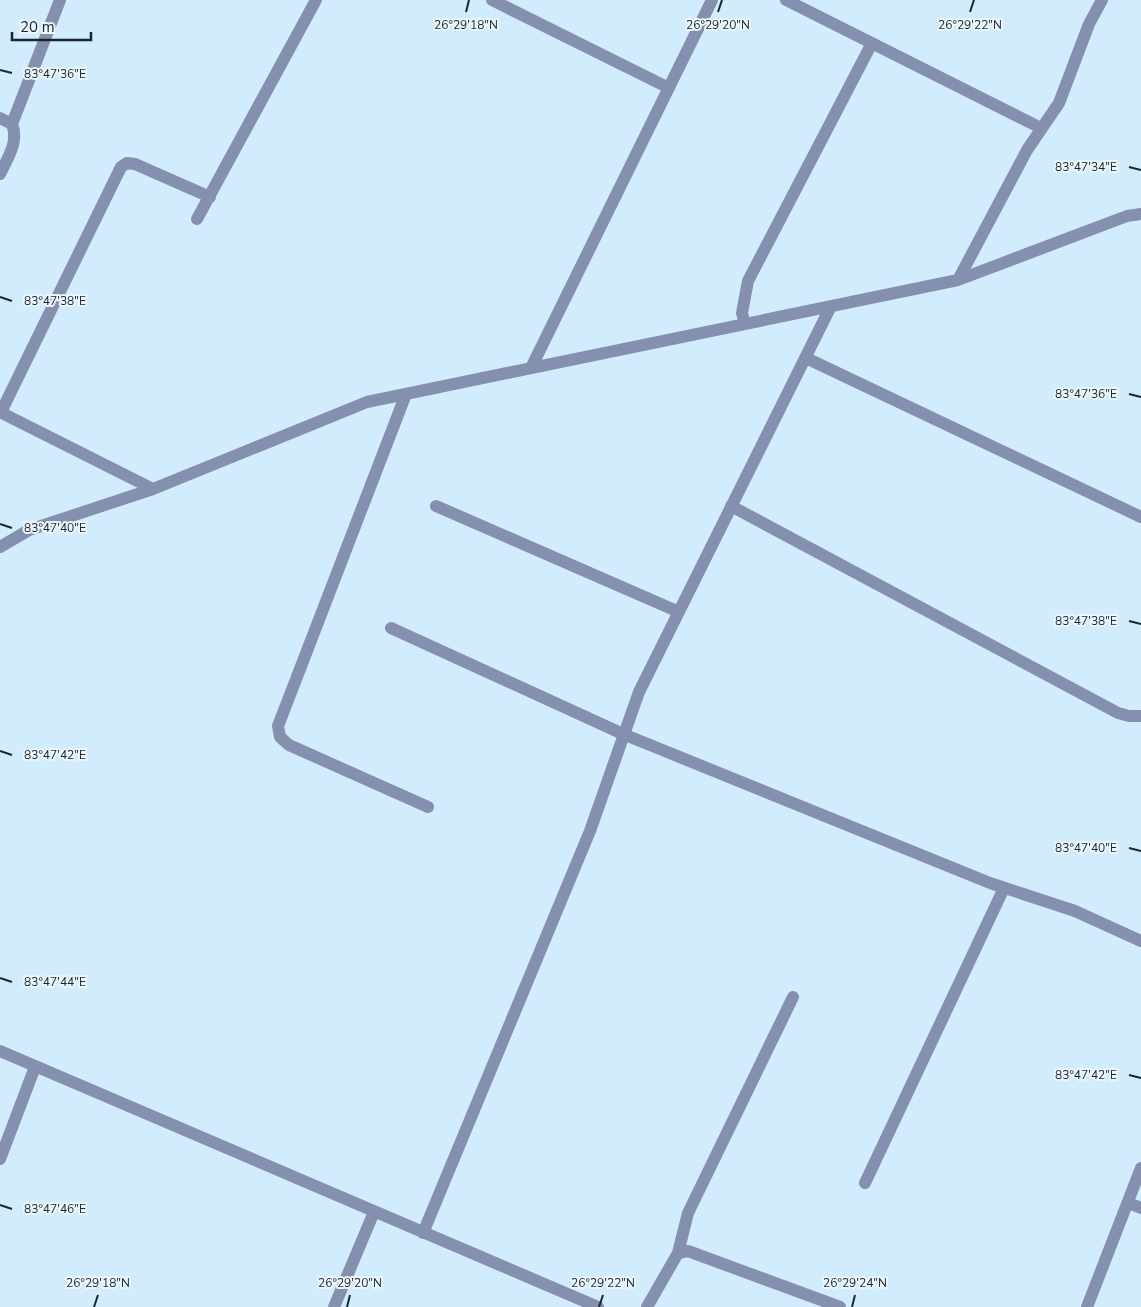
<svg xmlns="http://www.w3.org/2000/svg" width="1141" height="1307" font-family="'Nunito Sans',sans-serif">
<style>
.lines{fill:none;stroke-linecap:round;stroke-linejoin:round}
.minor{stroke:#858fae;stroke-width:12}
.ticks{fill:none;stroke:#1b252b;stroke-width:2}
.ticks-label{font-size:12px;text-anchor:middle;fill:#1b252b;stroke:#ebf6fd;stroke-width:4;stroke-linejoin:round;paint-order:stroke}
</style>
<rect width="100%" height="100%" fill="#d0ecfd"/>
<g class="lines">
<path class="minor" d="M492,0l177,88
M786,0l255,128
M0,118l12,6 48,-124
M0,174c8,-17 19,-32 12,-50
M197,219l119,-219
M958,280l69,-130 32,-47 30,-79 13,-24
M745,324l-3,-11 6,-32 124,-238
M806,358l335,159
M531,368l181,-368
M406,394l-128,332 2,11 9,8 139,62
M0,412l153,77
M1,412l120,-245 6,-4 8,1 75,33
M436,506l243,106
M731,506l387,207 11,3h12
M0,547l29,-17 124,-41 214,-87 591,-122 169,-64 14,-2
M391,628l232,106 367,149 85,28 66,30
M0,1051l598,256
M0,1159l35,-92
M865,1183l139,-295
M1128,1203l13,5
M423,1233l167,-402 49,-139 192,-386
M678,1253l10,-40 105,-216
M334,1307l40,-95
M647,1307l31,-54 10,-2 152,56
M1087,1307l54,-139"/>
</g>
<path class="ticks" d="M466,12l3,-12M718,12l4,-12M970,12l4,-12M0,70l12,3M1129,167l12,3M0,297l12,4M1129,394l12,3M0,524l12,4M1129,621l12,3M0,751l12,4M1129,848l12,3M0,978l12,4M1129,1075l12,3M0,1205l12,4M94,1307l4,-12M347,1307l3,-12M599,1307l4,-12M852,1307l3,-12"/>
<g class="ticks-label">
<text x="466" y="29">26°29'18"N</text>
<text x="718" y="29">26°29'20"N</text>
<text x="970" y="29">26°29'22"N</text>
<text x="55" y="78">83°47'36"E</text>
<text x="1086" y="171">83°47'34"E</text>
<text x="55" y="305">83°47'38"E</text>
<text x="1086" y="398">83°47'36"E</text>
<text x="55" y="532">83°47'40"E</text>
<text x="1086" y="625">83°47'38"E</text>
<text x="55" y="759">83°47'42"E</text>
<text x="1086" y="852">83°47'40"E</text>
<text x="55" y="986">83°47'44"E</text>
<text x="1086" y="1079">83°47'42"E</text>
<text x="55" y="1213">83°47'46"E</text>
<text x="98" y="1287">26°29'18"N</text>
<text x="350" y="1287">26°29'20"N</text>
<text x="603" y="1287">26°29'22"N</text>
<text x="855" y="1287">26°29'24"N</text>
</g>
<path d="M12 32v8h79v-8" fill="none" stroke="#1b252b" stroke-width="2.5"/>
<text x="20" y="32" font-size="15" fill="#1b252b" stroke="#ebf6fd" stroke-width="4" paint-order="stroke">20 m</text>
</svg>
